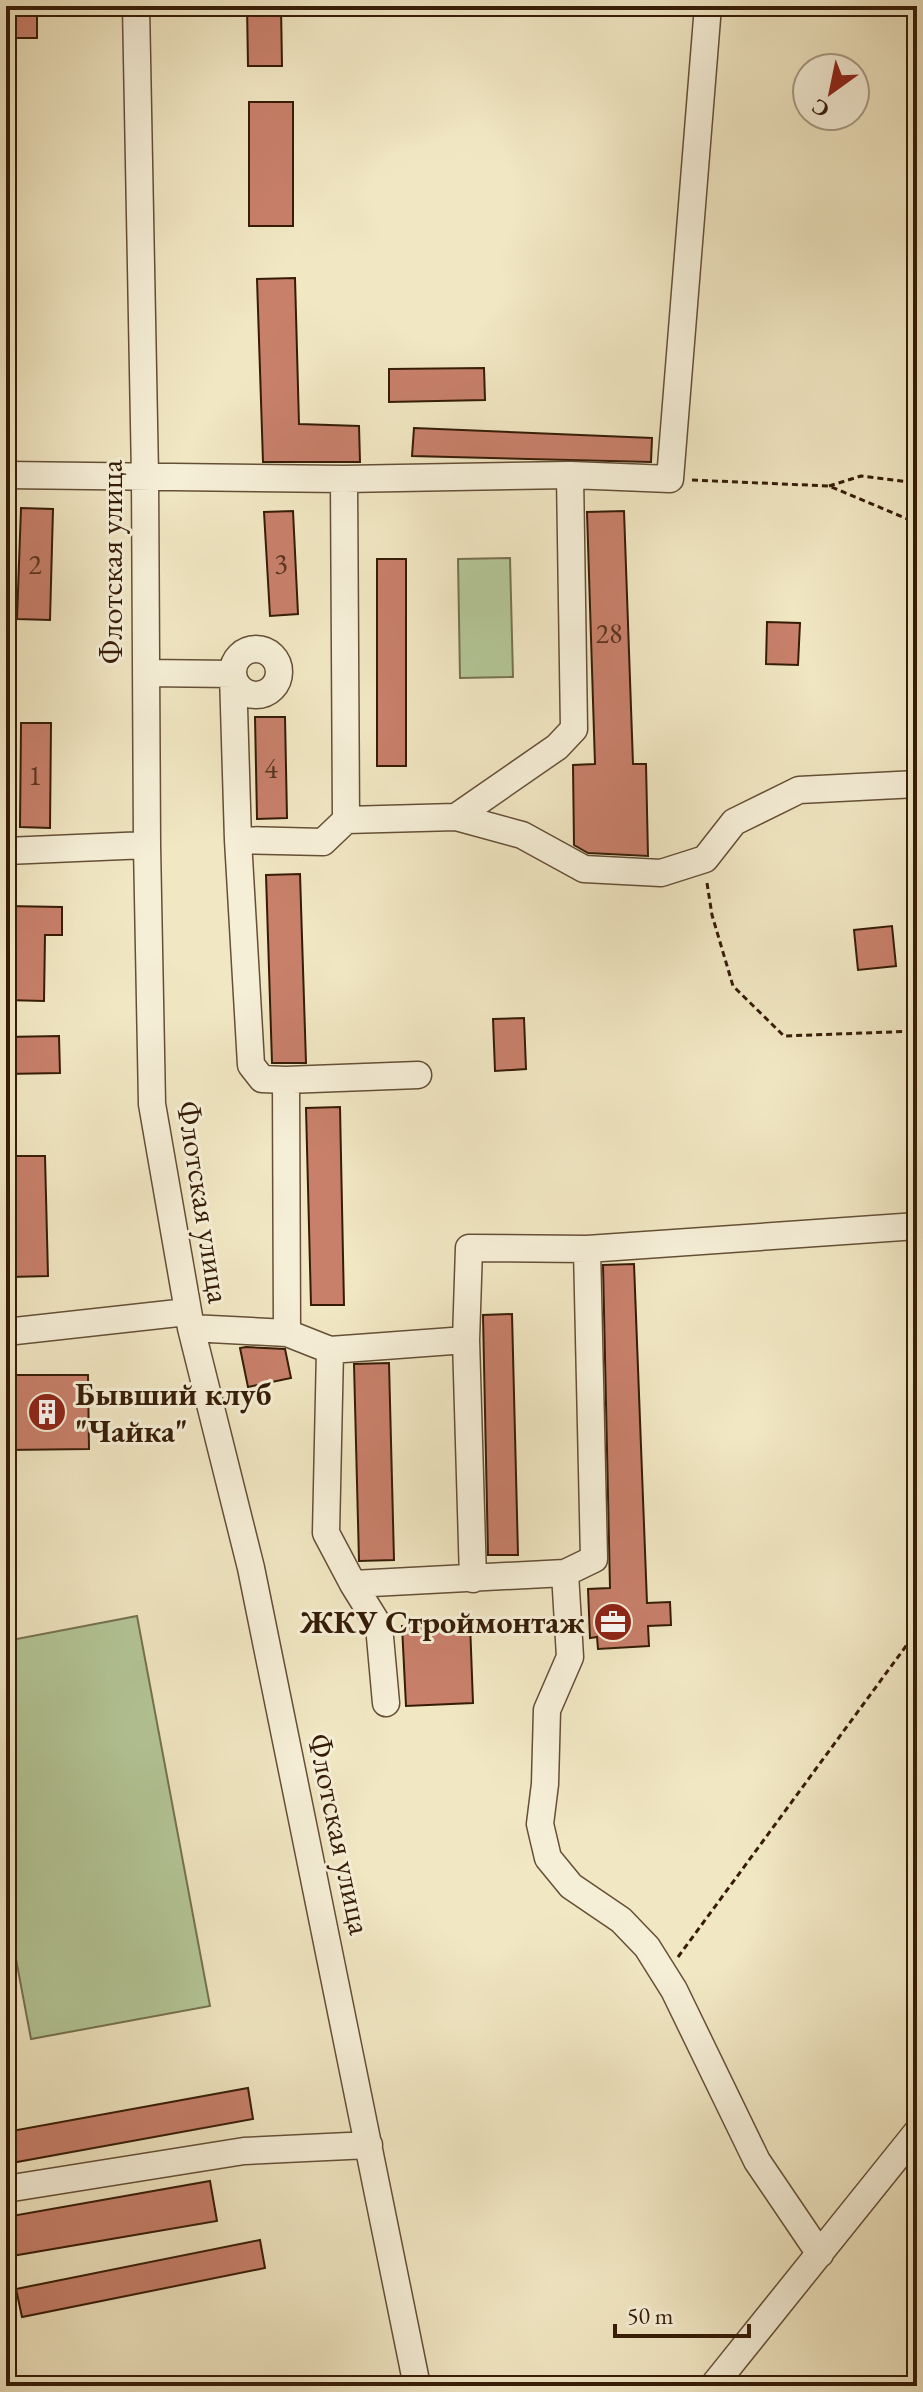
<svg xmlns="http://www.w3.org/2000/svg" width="923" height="2392" font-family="'EB Garamond',serif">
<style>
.green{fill:#b4c798;stroke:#757250;stroke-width:2}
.building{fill:#c8806b;stroke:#361c07;stroke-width:2}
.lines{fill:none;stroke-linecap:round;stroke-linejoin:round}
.minor-casing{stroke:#654f36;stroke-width:29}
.path{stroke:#361c07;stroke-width:3;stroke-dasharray:6 4;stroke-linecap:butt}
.minor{stroke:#f6efd8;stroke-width:26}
.labels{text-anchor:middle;stroke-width:6;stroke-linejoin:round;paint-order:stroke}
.number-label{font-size:28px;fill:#5a3520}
.street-label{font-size:32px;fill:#361c07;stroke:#f6efd8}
.poi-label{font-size:32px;font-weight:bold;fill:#361c07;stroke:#f6efd8;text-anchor:start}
</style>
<rect width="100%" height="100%" fill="#f1e7c3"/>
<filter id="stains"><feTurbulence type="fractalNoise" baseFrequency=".0025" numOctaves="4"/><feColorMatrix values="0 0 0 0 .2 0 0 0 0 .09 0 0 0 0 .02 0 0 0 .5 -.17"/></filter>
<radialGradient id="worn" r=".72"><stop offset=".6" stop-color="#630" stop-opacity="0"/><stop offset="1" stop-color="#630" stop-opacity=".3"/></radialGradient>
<path class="green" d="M510,558l3,119 -53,1 -2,-119z
M137,1616l73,390 -179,33 -25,-133v-265z"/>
<path class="building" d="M6,6h31v32h-31z
M247,6h34l1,60h-34z
M249,102h44v124h-44z
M295,278l4,146 60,2 1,36h-97l-6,-183z
M484,368l1,32 -96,2v-33z
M414,428l238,10 -1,24 -239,-6z
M21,508l32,1 -3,111 -33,-1z
M293,511l5,103 -28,2 -6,-104z
M624,511l9,253h13l2,92 -60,-3 -14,-8 -1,-80 22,-1 -8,-252z
M377,559h29v207h-29z
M767,622l33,1 -2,42 -32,-1z
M255,717h30l2,101 -30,1z
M21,723h30l-1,105 -30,-1z
M300,874l6,189h-34l-6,-188z
M6,906l56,1v28h-17l-1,66 -38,-1z
M892,926l4,40 -38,4 -4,-40z
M524,1018l2,51 -31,2 -2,-52z
M59,1036l1,37 -54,1v-37z
M340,1107l4,198h-33l-5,-197z
M8,1156h37l3,120 -37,1z
M634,1264l13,339 23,-1 1,23 -23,1 1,20 -51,3 -1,-12 -7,1 -2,-49 22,-1 -7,-323z
M512,1314l6,241h-30l-5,-240z
M246,1347l39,2 6,29 -43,9 -8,-39z
M389,1363l5,197 -35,1 -5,-197z
M6,1375h82l1,74 -83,1z
M470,1623l3,80 -67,3 -4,-80z
M248,2088l5,31 -247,45v-32z
M210,2181l7,40 -211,36v-40z
M260,2240l5,28 -243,49 -6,-28z"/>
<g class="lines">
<g class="minor-casing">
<path id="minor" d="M136,6l9,469 2,370 5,259 39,224 60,240 166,818
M6,475l338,4 226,-4 100,4 38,-473
M344,479l2,341
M233 672a23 23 0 1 1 46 0a23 23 0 1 1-46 0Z
M146,673l87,1 5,166 13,225 11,14 24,1
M456,817l66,18 62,34 77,4 44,-14 29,-37 65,-32 118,-6
M238,840l85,2 23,-22 110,-3 101,-70 17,-18 -4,-254
M6,851l141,-6
M587,1249l330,-23
M191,1328l96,5 43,17 136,-10 3,-92 118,1 7,310 -29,14 -212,11 -27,-51 4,-183
M6,1332l181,-20
M287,1333l-1,-253 132,-5
M466,1340l7,239
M565,1573l5,84 -23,53 -2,74 -5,40 8,34 23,28 50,34 26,27 27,43 83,171 63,93
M353,1584l26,42 7,77
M6,2189l238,-38 125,-6
M713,2386l204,-254"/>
</g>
<path class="path" d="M692,480l137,6 88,37
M829,486l32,-10 56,7
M707,883l5,32 21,71 51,50 133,-5
M678,1957l239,-326"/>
<use href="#minor" class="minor"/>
</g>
<defs>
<g id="building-disc" transform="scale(2)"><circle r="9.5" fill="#8f2418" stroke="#f6efd8"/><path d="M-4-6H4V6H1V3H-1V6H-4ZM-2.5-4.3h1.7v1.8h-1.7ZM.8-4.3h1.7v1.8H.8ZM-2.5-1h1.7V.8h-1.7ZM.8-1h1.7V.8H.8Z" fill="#fff"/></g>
<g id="office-disc" transform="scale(2)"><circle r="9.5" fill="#8f2418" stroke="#f6efd8"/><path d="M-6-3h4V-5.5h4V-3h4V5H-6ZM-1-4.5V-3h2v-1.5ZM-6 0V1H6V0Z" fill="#fff"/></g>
</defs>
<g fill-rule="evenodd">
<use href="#building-disc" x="47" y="1412"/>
<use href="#office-disc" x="613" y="1622"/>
</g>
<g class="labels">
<g class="number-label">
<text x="281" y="573">3</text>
<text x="35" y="574">2</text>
<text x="609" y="643">28</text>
<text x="271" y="778">4</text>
<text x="35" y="785">1</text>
</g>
<g class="street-label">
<text transform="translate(111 562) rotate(-90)" y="11">Флотская улица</text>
<text transform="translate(204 1202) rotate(81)" y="11">Флотская улица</text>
<text transform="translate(340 1834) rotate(78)" y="11">Флотская улица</text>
</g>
<g class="poi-label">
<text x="75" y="1405">Бывший клуб<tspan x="75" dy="37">"Чайка"</tspan></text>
<text x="585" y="1633" text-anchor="end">ЖКУ Строймонтаж</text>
</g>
</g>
<rect width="923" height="2392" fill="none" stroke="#f1e7c3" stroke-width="32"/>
<rect x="8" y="8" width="907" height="2376" fill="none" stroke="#361c07" stroke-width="4"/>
<rect x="16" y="16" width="891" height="2360" fill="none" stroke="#361c07" stroke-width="2"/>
<g transform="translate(831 92) rotate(213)"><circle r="38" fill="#f6efd8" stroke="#a99b84" stroke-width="2"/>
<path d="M0-6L14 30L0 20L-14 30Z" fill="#8f2418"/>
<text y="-12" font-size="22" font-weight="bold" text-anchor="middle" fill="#361c07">С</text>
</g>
<path d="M615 2324v12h134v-12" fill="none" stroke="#361c07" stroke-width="4"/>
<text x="627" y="2324" font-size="24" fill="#361c07" stroke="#f6efd8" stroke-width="6" paint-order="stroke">50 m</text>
<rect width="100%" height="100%" filter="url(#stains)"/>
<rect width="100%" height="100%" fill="url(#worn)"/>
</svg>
